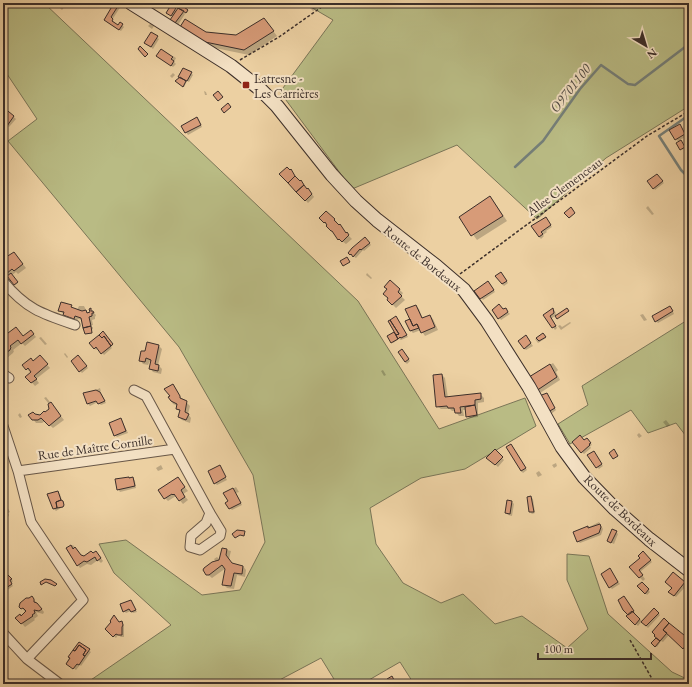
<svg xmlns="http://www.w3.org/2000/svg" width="692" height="687" font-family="'EB Garamond',serif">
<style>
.green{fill:#b9bb84;stroke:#7a7557}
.shadow{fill:#0003}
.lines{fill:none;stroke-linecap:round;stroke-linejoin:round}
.stream{stroke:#757f79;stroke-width:2.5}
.building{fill:#d79b78;stroke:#3c2f2a}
.street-casing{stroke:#685748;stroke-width:11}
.secondary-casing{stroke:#3c2f2a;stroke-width:15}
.path{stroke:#3c2f2a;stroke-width:1.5;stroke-dasharray:3 2;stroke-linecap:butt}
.street{stroke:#f3e0c3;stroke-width:9}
.secondary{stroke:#f3e0c3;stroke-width:13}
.poi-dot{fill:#8f2418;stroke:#f3e0c3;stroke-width:1.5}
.labels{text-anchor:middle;stroke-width:4;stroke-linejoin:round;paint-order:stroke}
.poi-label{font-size:13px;fill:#3c2f2a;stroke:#f3e0c3;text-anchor:start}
.street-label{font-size:13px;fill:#3c2f2a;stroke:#f3e0c3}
.water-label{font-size:14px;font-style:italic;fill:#4f4a44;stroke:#f3e0c3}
</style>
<rect width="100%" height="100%" fill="#ecd0a2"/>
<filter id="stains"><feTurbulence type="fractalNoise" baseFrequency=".005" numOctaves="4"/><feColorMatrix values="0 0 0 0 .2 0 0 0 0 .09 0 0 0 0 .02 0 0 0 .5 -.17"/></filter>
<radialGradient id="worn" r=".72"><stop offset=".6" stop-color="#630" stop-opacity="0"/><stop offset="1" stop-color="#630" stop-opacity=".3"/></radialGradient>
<path class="green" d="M3,3h41l314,298 81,128 86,-31 11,28 -71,43 -44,9 -51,30 6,36 27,39 38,20 22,-9 32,30 27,-8 45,32 21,-19 -21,-49v-26l22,2 19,58 64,58 17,8v4h-275l-14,-22 -38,22h-25l-16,-26 -49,26h-187l86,-59 -57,-52 -15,-29 27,-4 76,55 38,-5 25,-48 -12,-67 -74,-128 -171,-206 29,-22 -34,-51z
M304,3h385v103l-83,52 -69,61 -80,-74 -105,44 -72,-97 53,-72z
M689,319v121l-13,-17 -28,10 -17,-23 -61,34 -12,-20 30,-19 -6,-19z"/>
<path class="shadow" d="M55,3h9l2,2 -4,5z
M70,3h9l-3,4z
M115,3l10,4 -1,1 -3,-2 -9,14 2,2 -1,1 5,3 4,-1 2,2 -3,4 -14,-9z
M173,3l6,4 1,-2 8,6 -1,2 -6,-4 4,5 -7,11 -4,-3v-5l-6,-3 3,-7 6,4 2,-3z
M305,3h16l1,1 -9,7z
M264,19l13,17 -28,19 -39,-8 -24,-16 50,5z
M151,23l3,3 -2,3 -4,-3z
M151,33l8,6 -6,10 -6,-5z
M161,50l11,8 1,-2 3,2 -2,4 2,2 -3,3 -13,-10z
M173,73l2,2 -3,3 -2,-2z
M191,73l2,2 -4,7 -2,-1 -3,6 -7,-6z
M204,91l2,1 1,3h-2z
M3,108l13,11 -7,8 -5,-5z
M199,120l3,7 -14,8 -6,-9z
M680,125l7,11 -7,4 5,8 -3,2 -3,-8 -3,-3z
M291,171l3,3 -1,1 7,7 3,1 1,2 -1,1 7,5 4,6 -6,6 -27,-29z
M656,175l8,8 -9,7 -1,-2z
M490,197l4,5 13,19 -30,19 -17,-23z
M648,206l6,8 -2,1 -6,-7z
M332,217l5,5 -1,1 16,16 -6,5 -7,-5 -19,-21z
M547,220l5,7 -6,4 1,1 -4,3 1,1 -3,3 -9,-12z
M367,240l4,5 -7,6 -1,-1 -7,8 -7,-5z
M14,253l12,15 -8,6 -2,-2 -4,3 6,8 -3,2 -12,-17v-7z
M367,273l5,5 -1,1 -5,-4z
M503,275l5,8 -4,3 -2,-2z
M390,281l13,12 -2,3 4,4 -9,8 -8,-8 1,-2 -1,-8z
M490,284l5,8 -12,8 -7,-9z
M62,302l5,1 1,2 9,5 2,-4h5l4,8 5,-2 3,3 -1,2v2l-3,1 1,5 -8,1v2l8,-1v2l-2,1 1,3 -6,1 -3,-14 -5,-1 -1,2 -9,-3 -9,-8z
M416,306l3,3 4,10 7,-3 3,3 5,11 -13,6 -4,-6 -8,3 -2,-2 -4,-9 6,2z
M553,309l2,2 1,4 -5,4 6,9 -2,2 -10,-15z
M672,309l2,5 -16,9 -2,-2z
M493,310l14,1 3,3 -9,6z
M643,314l4,6 -3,1 -4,-6z
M398,320l10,17 -7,3 -2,-1 -6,4 -4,-6 7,-4z
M570,322l1,1 -10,7 -3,-4 2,-1 2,2z
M31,331l5,6 -11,9 -3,-3 -9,7 1,1 -1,2 -6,5h-4v-11l5,-4 -5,-4v-4l20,2z
M103,333l10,12 -2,2 1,1 -8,7 -6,-7 -2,2 -6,-7z
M543,334l3,4 -8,5 -3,-4z
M41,337l6,7 -2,1 -6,-7z
M528,339l5,7 -7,4 -2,-2z
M159,346l3,3 -4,16 4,4 -1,5 -8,-2 -3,-4 2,-6 -2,-1 -2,4 -5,-1 -3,-4 6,-8z
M404,352l6,9 -3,3 -2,-2z
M65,353l3,4 -1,1 -3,-4z
M80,358l8,10 -6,5 -2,-2z
M43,360l7,8 -14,11 3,4 -4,3 -8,-9 4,-4 -4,-4 6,-7z
M553,363l5,7 -2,2 4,8 -20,13 -3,-3 -7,-13z
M383,370l3,5 -2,1 -3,-5z
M442,375l3,3 3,20 32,-4 4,4v4l-6,1v14l-9,1 -2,-2 -1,-6h-3l1,6h-5l-4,-5h-3l-2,-2h-9l-4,-3z
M173,385l8,13 7,3 -4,-1 6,6 -2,8 3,4 -1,5 -8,-3 -3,-3 2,-5 -4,-3 1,-3 -5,-2 -4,-7 2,-1z
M100,388l1,4 -3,-2 4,5 4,8 -5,2 -3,-3 -8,4 -2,-2 9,-13 -1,-1z
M548,396l8,14 -5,4 -2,-2z
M46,397l18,23 -11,8 -8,-7 -3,2h-6l-3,-4 1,-5 6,2 10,-6 -1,-6 -5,-6z
M20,413l2,4 -2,1 -2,-3z
M121,419l7,14 -11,4 -2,-2z
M666,420l4,5 -3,2 -4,-5z
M639,433l3,3 -3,2 -2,-3z
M589,441l3,4 -2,1 1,2 -7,6 -2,-2z
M511,445l16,25 -4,3 -2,-2z
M495,451l9,9 -6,7 -10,-9z
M595,455l8,11 -4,3 -2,-2z
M556,463l1,3 -3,2 -2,-3z
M161,465l2,4 -5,2 -2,-3z
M221,469l6,11 -10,5 -2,-2z
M539,471l3,4 -4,2 -2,-4z
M133,478l2,3 1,7 -16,4 -2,-3 12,-10z
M178,478l10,13 -5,3 5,6 -5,4 -7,-8 -8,5 -3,-3z
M236,487l3,5 -3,1 6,12 -10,5 -2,-2 -1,-6 -4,-9z
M58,492l2,2 4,12 -8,5 -2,-2z
M531,497l2,2 2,14 -3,1 -2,-2z
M4,502l6,10 -2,1 1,2 -6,12v-24z
M512,502l2,2 -2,12 -4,-1 -2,-2z
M599,522l4,7 -2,6 -21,8 -2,-2 9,-14 3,3 -1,-3z
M616,532l2,2 -4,10 -6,-3z
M73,545l9,11 17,-1 4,6 -2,2 -3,-3 -7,5 -4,-1 -7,4 -13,-19z
M223,549l8,2 -2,8 4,5 10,2 3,4 -1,7 -8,-2 -3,14 -7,-1 -4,-4 3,-16 -14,10 -5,-4 9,-12 -2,-3 3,-2 3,3z
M643,552l9,10 -12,10 5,7 -2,2 -13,-14 11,-9z
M611,572l9,12 -8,5 -2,-2z
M673,573l14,12 -11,12 -6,-5 3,-4z
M7,575l6,6 -2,2 2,3 -7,5 -3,-3v-10z
M642,583l8,9 -3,3 -8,-9z
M32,597l12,15 -1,2 -7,-2 2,4 -4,3 1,1 -10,7 -8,-9 4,-1 5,-4 -6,-7z
M626,599l9,14 -1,1 8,7 -4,5 -11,-10 2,-1z
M131,601l6,11 -4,1 -2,-2 -5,2 -2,-2z
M654,610l6,5 -12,13 -6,-6z
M664,619l25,21v8l-2,3 -18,-16 -6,7 -2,-1 -4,6 -5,-4 5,-5z
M122,623l2,2v12h-3l-3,-2 -2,3 -10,-9z
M79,643l12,9 -10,14 -1,-1 -4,5 -10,-7 3,-5 3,3z
M392,677l3,5 -2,2h-7l-2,-3z
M3,678l2,2 2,4h-4z"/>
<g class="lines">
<path class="stream" d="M689,115l-30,21 22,34 8,8
M515,167l28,-26 37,-52 21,-24 27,19 7,1 54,-41"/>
</g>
<path class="building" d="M114,3h6l-9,14 2,2 -1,2 6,4 2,-3 3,2 -4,6 -15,-10z
M180,4l8,6 -2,3 -8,-5z
M171,5l5,3 -5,8 -5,-3z
M178,8l6,3 -9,12 -5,-3z
M264,18l10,13 -30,19 -39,-8 -25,-15 5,-8 21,13 30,3z
M151,32l7,4 -7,11 -7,-4z
M140,46l8,8 -3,3 -7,-8z
M161,49l12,8 -2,2 3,2 -3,5 -15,-10z
M183,68l9,4 -5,9 -9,-4z
M180,77l6,4 -3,6 -8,-6z
M218,91l5,6 -5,4 -5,-6z
M228,103l3,4 -7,6 -3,-4z
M3,107l11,9 -7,10 -4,-4z
M197,117l4,8 -16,8 -4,-7z
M680,124l5,10 -10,6 -6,-10z
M681,140l4,7 -5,3 -4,-7z
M287,167l3,3 1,-1 4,7 -7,7 -9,-9z
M657,174l6,7 -10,8 -6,-8z
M295,176l5,5 1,-1 3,5 -8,7 -8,-9z
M304,185l3,4 1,-1 4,6 -7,7 -9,-9z
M490,196l13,20 -32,20 -12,-19z
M571,207l4,6 -6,5 -5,-5z
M326,211l9,8 -1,1 5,5 1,-1 6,9 1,-1 2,3 -7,7 -3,-3 -1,1 -6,-9h-1l-5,-5 1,-1 -2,-3 -1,1 -5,-5z
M546,217l5,8 -10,7 2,2 -4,3 -8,-11z
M365,237l5,6 -9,7 -1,-1 -7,8 -2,-3 -1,1 -2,-2 4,-5z
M14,252l9,12 -9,7 -2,-2 -6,5 -3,-4v-11z
M347,257l3,5 -7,4 -3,-5z
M501,272l6,9 -5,3 -7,-8z
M11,273l7,9 -4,3 -7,-9z
M390,280l10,9 -2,3 4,4 -10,9 -5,-5 1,-2 -5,-4 4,-5 -3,-2z
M488,281l6,9 -14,9 -6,-8z
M61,302l11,3 -1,2 11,4 4,-1 1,3 3,-1 -1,-3 2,-1v3h2l1,2h-2v3l-3,1 2,9 -8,2 -2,-10 -6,-2 -1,3 -11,-4 1,-3 -6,-1z
M499,304l4,5 3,-1 2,4 -10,7 -6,-9z
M416,305l6,13 8,-3 5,12 -14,6 -4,-9 -4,2 -8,-17z
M670,306l3,5 -18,11 -3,-6z
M553,308l1,5 -4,3 6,10 -4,2 -9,-13z
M567,308l2,3 -12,8 -2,-3z
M396,316l11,19 -6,3 -1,-1 -2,2 -2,-4 3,-1 -9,-14z
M410,319l3,7 4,-2 2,4 -9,3 -5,-10z
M390,320l9,14 -3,1 -8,-14z
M91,326l1,7 -7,1 -2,-6z
M16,327l7,9 8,-6 3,4 -13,10 -3,-4 -8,6 1,1 -1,3 -7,5v-10l4,-3 -3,-4 -1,1v-5l3,-3 2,2z
M103,331l10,13 -2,2 -7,-10 -2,2 -3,-3z
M394,332l4,7 -7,4 -4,-7z
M543,333l3,4 -7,4 -3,-3z
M99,335l3,3 2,-2 7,10 -10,8 -5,-7 -2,2 -5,-6z
M526,335l5,8 -7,6 -6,-8z
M147,342l12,3 -4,19 4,1 -1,6 -9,-2 2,-9 -5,-2 -1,4 -6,-1 2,-10h4z
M402,349l7,10 -4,3 -7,-10z
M40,355l8,9 -14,12 3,3 -6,4 -6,-6 6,-5 -3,-4 -2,2 -4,-5 9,-7 2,3z
M78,355l9,11 -8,6 -8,-11z
M550,364l7,13 -21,14 -7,-14z
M442,374l3,23 36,-4v6l-6,1v5l-15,2 1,6h-6l-1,-5h-6l-1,-2 -11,1 -3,-32z
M173,384l7,12v2l7,3 -2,11 4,2 -3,6 -8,-3 2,-7 -4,-1 1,-5 -6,-3 -3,-4 2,-1 -6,-7z
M96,390l4,2 5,9 -7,3 -2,-3 -9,3 -4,-11z
M547,393l8,15 -7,4 -9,-16z
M51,402l10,14 -12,10 -8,-8 -3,2h-6l-4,-5 5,-3 2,2 5,1 4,-4 1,1 4,-3 -1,-5z
M475,405l2,10 -11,2 -1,-10z
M121,418l5,13 -12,5 -5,-13z
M580,435l4,5 3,-2 4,5 -2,1 1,1 -9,8 -9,-11z
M511,444l15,24 -5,3 -15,-24z
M495,449l8,8 -8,8 -9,-7z
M614,449l4,7 -5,3 -4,-6z
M594,451l8,13 -6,4 -9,-13z
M220,465l6,12 -12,7 -6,-13z
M129,477v1l4,-1 2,9 -18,4 -2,-11z
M178,477l7,10 -4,3 4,7 -6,4 -5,-7 -1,1 -1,-1 -8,5 -6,-9z
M233,488l8,15 -12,6 -4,-6 3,-2 -5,-8z
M58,491l3,9 -5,2 1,6 -4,1 -6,-15z
M531,496l3,16h-5l-2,-15z
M61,500l2,1 1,4 -1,2 -6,1 -1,-6z
M507,500l5,1 -2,13 -5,-1z
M600,524l1,3 -2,6 -22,9 -4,-10 15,-6v2z
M612,529l5,2 -6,12 -4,-2z
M237,530l8,1 -1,5 -4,-1 -5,3 -3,-4z
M71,545l2,4 2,-2 6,8 3,1 7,-5 2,2 3,-2 5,7 -4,3 -2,-4 -8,5 -3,-1 -7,5 -11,-18z
M222,548l5,1 -1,6 6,8 11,3 -1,8 -8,-1 -3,13 -9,-1 3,-16 -3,-4 -13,10h-3l-3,-5 1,-2 8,-6 7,-2z
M643,551l8,9 -12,10 4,5 -4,3 -10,-11 11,-9 -2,-2z
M610,568l8,14 -9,6 -8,-14z
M673,572l12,10 -11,14 -6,-4 4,-4 -7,-6z
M7,574l5,5 -2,1 2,4 -9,6v-13z
M45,579l6,1 6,4 -2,2 -9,-4 -5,3 -1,-3z
M642,582l7,7 -4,5 -8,-8z
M32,596l2,3v3l3,1 5,6 -3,2 -5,-1 1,3 -3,2 1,1 -12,8 -6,-6 5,-4 1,2 5,-5 -3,-3 -2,1 -2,-2 1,-4 6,-5h3z
M624,596l10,15 -6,4 -5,-5 -5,-10z
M131,600l5,10 -5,2 -2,-3 -6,3 -3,-8z
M654,608l5,5 -13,13 -5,-4z
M632,611l8,8 -5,6 -9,-9z
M114,615l5,7 3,-1 1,4 -1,2v8h-4l-2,-1 -3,3 -8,-8 6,-7 -1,-1z
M664,618l5,5 -6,7 4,3 -7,8 -6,-5 1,-1 -3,-3z
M669,623l20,16v2l-6,8 -20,-19z
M656,638l4,3 -5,6 -4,-4z
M79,642l11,7 -5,7 -2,-1 3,-5 -7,-5 -4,6 -2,-1z
M79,645l7,5 -3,5 2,1 -6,9 -2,-1 -4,5 -7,-5 4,-6 -2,-1 5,-7 2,1z
M392,676l3,6 -5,2 -3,-5z"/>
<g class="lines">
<g class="street-casing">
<path id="street" d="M3,281c23,28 39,33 72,44
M3,374l6,4
M134,390l12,6 64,117 -4,10 -15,13 -1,11 10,3 20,-14 1,-5 -11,-18
M3,426l15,45 13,51 52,78 -56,59
M18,471l157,-22
M3,633l24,26 33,25"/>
</g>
<g class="secondary-casing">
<path id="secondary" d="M131,3l100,63 29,23 17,17 55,69 24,26 21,19 59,46 28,24 23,31 42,66 33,60 22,30 31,32 34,30 40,31"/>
</g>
<path class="path" d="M240,60l39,-23 44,-31 1,-3
M460,274l187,-138 42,-25
M630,640l25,44"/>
<use href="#street" class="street"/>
<use href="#secondary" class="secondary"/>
</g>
<rect class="poi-dot" x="242" y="81" width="8" height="8" rx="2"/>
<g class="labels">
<g class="poi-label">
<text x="254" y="83">Latresne -<tspan x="254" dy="15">Les Carrières</tspan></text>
</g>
<g class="street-label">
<text transform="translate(564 186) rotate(-36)" y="5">Allee Clemenceau</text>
<text transform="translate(423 258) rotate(39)" y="5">Route de Bordeaux</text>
<text transform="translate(95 447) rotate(-8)" y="5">Rue de Maître Cornille</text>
<text transform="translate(621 510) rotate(44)" y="5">Route de Bordeaux</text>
</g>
<g class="water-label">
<text transform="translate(570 88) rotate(-52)" y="5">O9701100</text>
</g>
</g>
<rect width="692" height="687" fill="none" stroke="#ecd0a2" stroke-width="16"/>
<rect x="4" y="4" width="684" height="679" fill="none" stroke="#3c2f2a" stroke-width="2"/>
<rect x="8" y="8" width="676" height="671" fill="none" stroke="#3c2f2a"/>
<g transform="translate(646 46) rotate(142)" stroke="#f3e0c3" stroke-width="3" paint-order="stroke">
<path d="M0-3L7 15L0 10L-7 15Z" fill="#3c2f2a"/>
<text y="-6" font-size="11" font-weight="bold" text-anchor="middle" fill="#3c2f2a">N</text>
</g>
<path d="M538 653v6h113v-6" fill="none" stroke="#3c2f2a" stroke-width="2"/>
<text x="544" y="653" font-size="12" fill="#3c2f2a" stroke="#f3e0c3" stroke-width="3" paint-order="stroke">100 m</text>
<rect width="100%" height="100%" filter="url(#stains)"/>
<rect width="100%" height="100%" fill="url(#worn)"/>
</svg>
